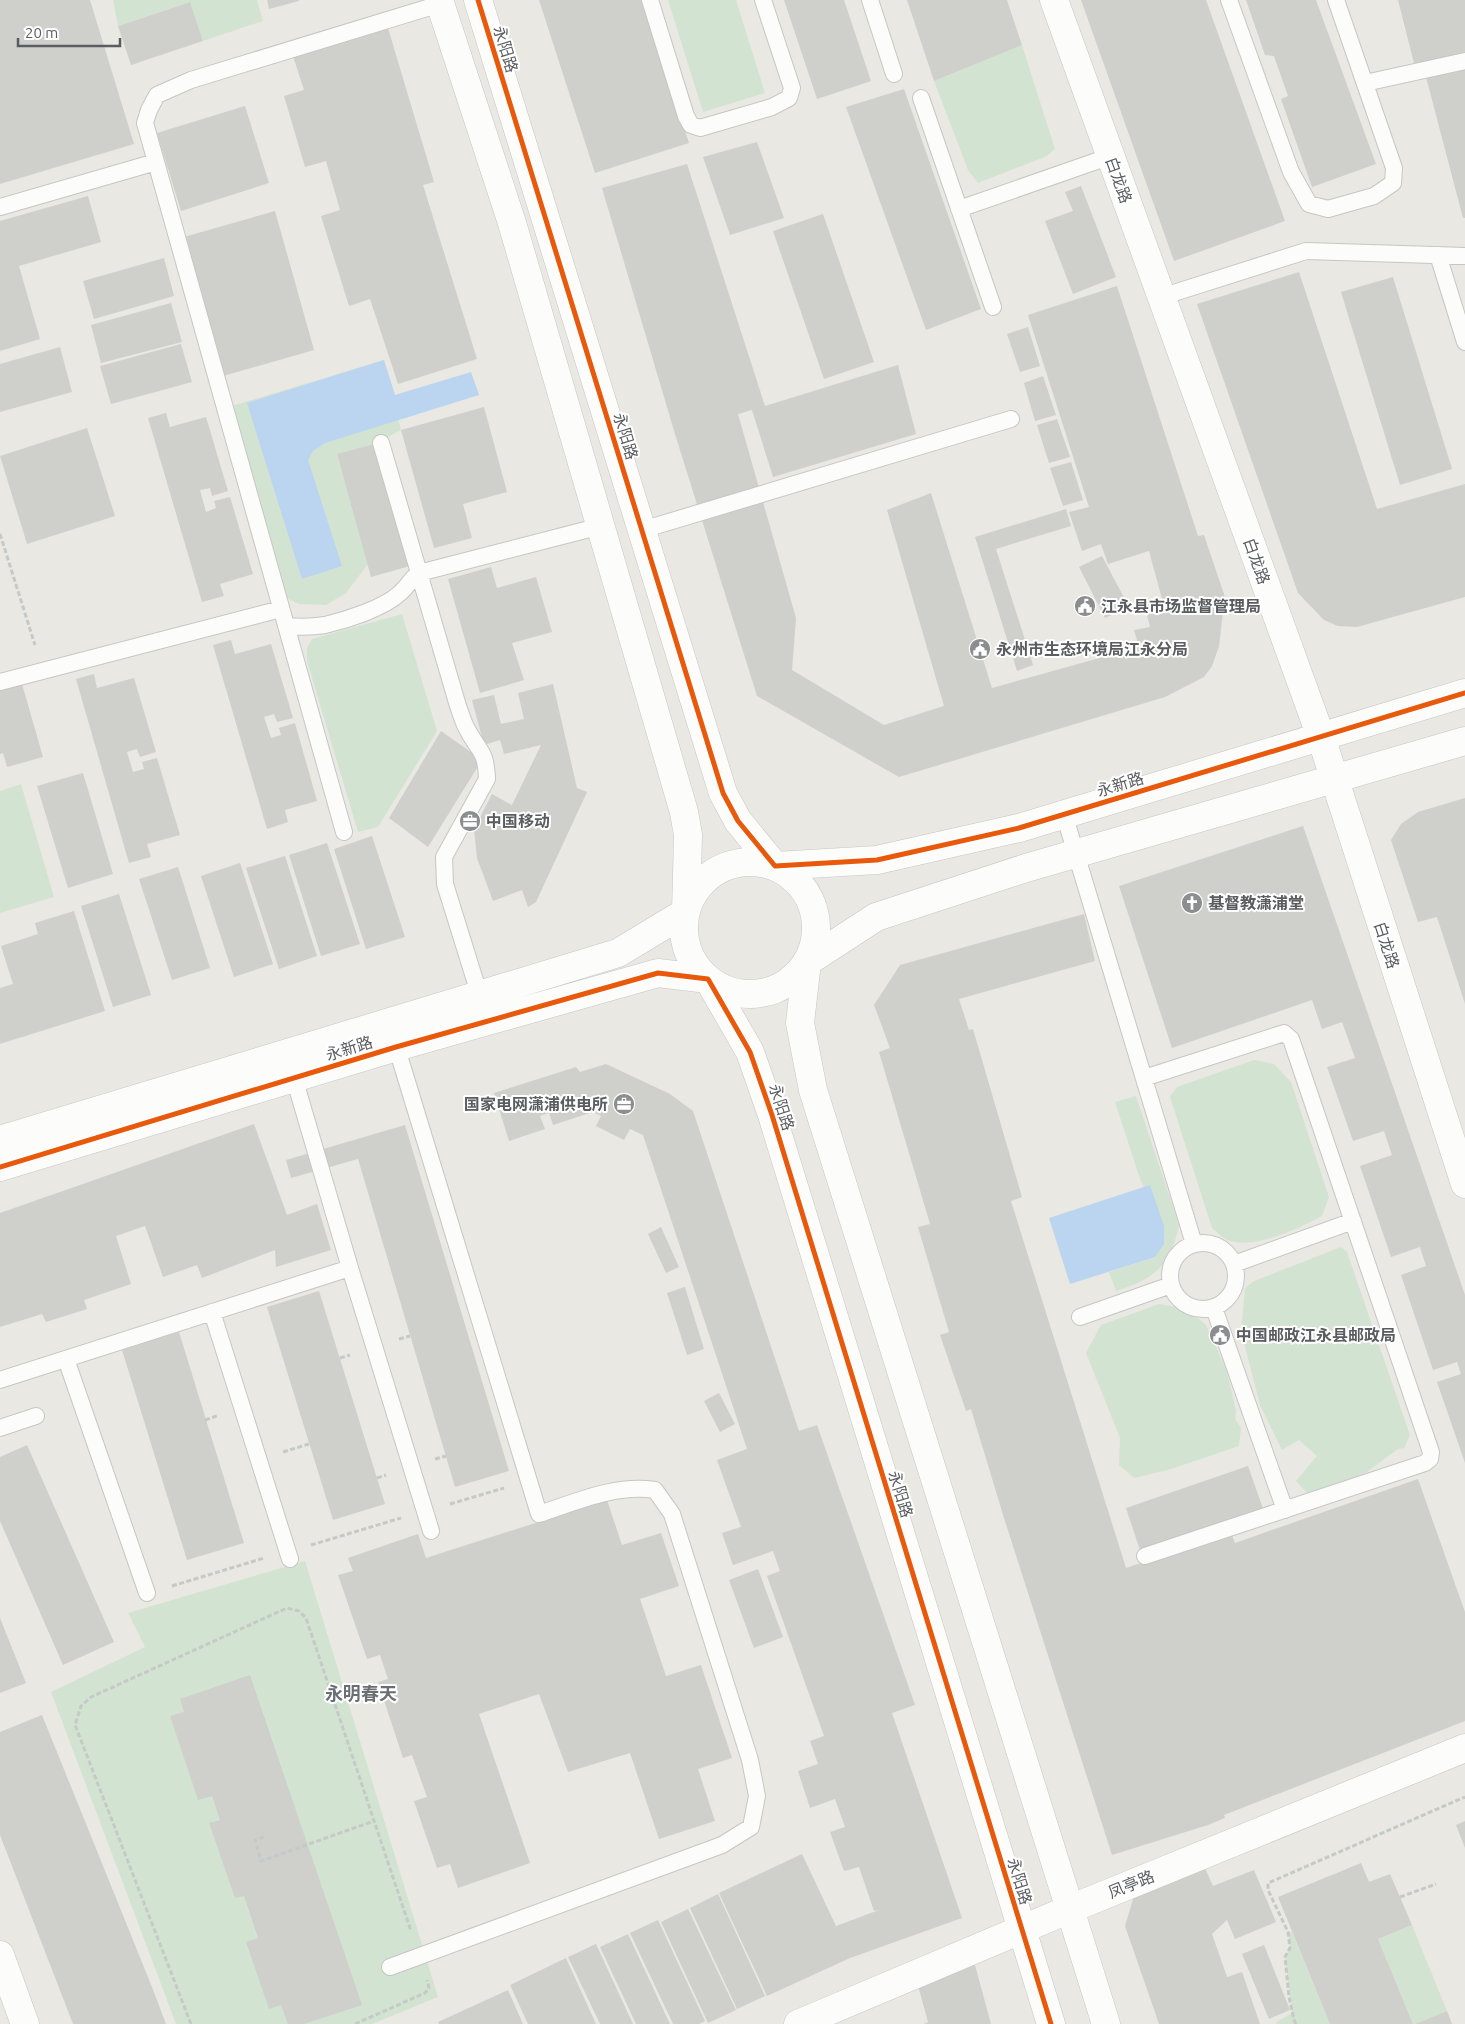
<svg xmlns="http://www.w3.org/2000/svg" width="1465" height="2024" font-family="Ubuntu,'Noto Sans SC',sans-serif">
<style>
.green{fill:#d2e4d1}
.water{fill:#bbd4f0}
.building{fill:#cfcfcc}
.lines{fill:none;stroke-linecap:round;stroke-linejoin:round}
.service-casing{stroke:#c6c6c5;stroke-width:18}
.minor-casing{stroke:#c6c6c5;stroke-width:29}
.path{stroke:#c5c9c7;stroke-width:3;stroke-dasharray:5 2.5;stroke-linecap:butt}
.service{stroke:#fcfcfb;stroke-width:16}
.minor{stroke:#fcfcfb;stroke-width:28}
.cycleway-casing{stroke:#fff;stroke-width:8}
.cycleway{stroke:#e8590c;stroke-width:5}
.labels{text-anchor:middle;stroke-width:4;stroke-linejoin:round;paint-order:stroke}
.street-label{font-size:16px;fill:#5a5c60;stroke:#fff}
.poi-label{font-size:16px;font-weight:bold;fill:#5a5c60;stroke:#fff;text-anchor:start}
.neighbourhood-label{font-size:18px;font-weight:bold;fill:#6b6e72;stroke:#fff}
</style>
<rect width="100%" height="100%" fill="#e9e8e3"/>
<path class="green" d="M113,0h144l6,21 -60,20 -13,-39 -72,24z
M668,0h68l29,93 -62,19z
M1022,45l33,104 -8,7 -69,27 -10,-13 -34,-89z
M384,360l17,70 -26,14 -38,11 31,109 -22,29 -20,12 -27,-1 -21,-10 -53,-186z
M402,614l35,117 -59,96 -20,5 -51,-171v-13l5,-9z
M21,784l33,113 -54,16v-122z
M1254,1060l20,4 17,18 38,115 -7,19c-22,12 -66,33 -92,25 -6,-1 -13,-9 -18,-13l-42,-131 7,-10z
M1136,1096l43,129c-8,41 -25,54 -63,66l-7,-19 46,-15 -5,-72 -6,2 -4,-8 -25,-77z
M1341,1247l6,5 63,183 -6,13 -6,1 -31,23 -35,18 -25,3 -11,-12 21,-25 -18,-16 -17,10 -22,-45 -19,-74 4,-43 9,-7z
M1159,1304l29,5 18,16 21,46 9,40 -1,8 6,9 -2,18 -71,24 -34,8 -15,-13 1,-27 -34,-85 15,-28z
M305,1561l133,436 -66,27h-196l-125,-332 94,-45 -17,-34z
M1412,1925l35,86 -32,13h-2l-35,-85z
M1288,1932h4l38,92h-53l-1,-2 16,-9 -7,-56 5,-9z"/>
<path class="water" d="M384,360l11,35 76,-23 8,23 -154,48 -12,8 -5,9 34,106 -40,13 -55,-176z
M1150,1185l14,41v18l-9,13 -85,27 -21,-66z"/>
<path class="building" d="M0,0h90l44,144 -134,40z
M267,0h32v1l-30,8z
M539,0h104l46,143 -94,30z
M784,0h60l27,81 -54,18z
M907,0h100l15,45 -88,36z
M1081,0h125l79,221 -111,40z
M1246,0h70l60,164 -64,23 -31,-88 7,-3 -14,-40 -9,-1z
M1398,0h67v55l-50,12z
M190,2l13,39 -72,24 -13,-39z
M388,28l46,154 -11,3 54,174 -79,25 -28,-85 -21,7 -28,-90 19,-6 -14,-49 -21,6 -21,-71 20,-6 -11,-34z
M1465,67v151h-2l-37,-141z
M904,89l77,220 -55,21 -80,-223z
M245,106l24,77 -88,28 -24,-78z
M757,142l27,76 -54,17 -27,-78z
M687,164l78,242 133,-41 18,69 -143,43 -21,-67 -14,4 58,204 -4,52 92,55 60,-19 -57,-196 44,-17 61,195 147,-41 -5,-17 16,-3 -6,-23 18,-5 -13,-48 -41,13 -7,-20 -19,7 -13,-39 20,-5 -61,-192 89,-29 81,250 6,-1 23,68 -4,9 -4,34 -7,20 -8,11 -39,20 -266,80 -142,-81 -82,-262 -73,-246z
M1081,186l35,91 -43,17 -28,-73 28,-10 -8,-19z
M88,196l13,46 -82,24 21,73 -40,12v-130z
M275,211l39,139 -91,26 -39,-139z
M823,214l51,148 -50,17 -51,-148z
M164,258l10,38 -80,23 -11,-38z
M1299,272l78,237 88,-25v113l-108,30 -19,-1 -14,-6 -26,-27 -101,-289z
M1393,277l59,192 -52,16 -59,-193z
M171,303l11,39 -81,21 -10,-38z
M1028,327l12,39 -20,6 -13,-38z
M181,344l11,38 -81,22 -11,-38z
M60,347l12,45 -72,20v-48z
M1043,376l13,39 -21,6 -11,-38z
M484,407l23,85 -44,12 9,34 -38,10 -33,-118z
M166,413l4,14 36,-10 22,74 -16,5 -2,-8 -10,2 6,22 10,-4 -2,-7 16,-4 23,77 -33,10 4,12 -22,6 -54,-184z
M1057,419l13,38 -21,6 -12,-38z
M87,428l28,88 -88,28 -27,-88z
M375,444l35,122 -39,11 -34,-123z
M1071,462l12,38 -20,6 -13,-38z
M1066,509l5,17 -75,23 37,116 -16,6 -42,-134z
M1102,556l27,51 -24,11 -26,-51z
M491,567l6,21 39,-11 16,55 -40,11 12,37 -44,13 -32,-114z
M231,640l4,14 36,-10 22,74 -16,4 -3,-8 -10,3 7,21 10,-3 -2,-7 16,-5 22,78 -32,9 3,12 -21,7 -54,-184z
M94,674l3,14 37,-10 22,74 -16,5 -3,-8 -10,3 6,20 11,-3 -2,-7 15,-4 23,77 -33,9 4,13 -22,6 -53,-184z
M22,684l21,73 -36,10 -4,-14 -3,1v-64z
M553,684l24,104 10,4 -51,110 -8,5 -6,-17 -29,11 -16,-43 -3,-29 18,-35 20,11 29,-60 -37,9 -4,-14 -16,5 -12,-45 22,-5 7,29 23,-5 -6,-26z
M441,731l41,29 -54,87 -39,-29z
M83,773l30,101 -45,14 -31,-102z
M1465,798v206l-28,-87 -19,5 -27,-82 10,-16 17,-12z
M1303,826l162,469v168l-28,-81 24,-8 -4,-12 -24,8 -32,-95 25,-9 -6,-19 -29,10 -31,-91 32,-11 -8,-24 -31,10 -26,-74 28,-9 -13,-36 -20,7 -10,-29 -140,48 -53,-162z
M372,836l33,101 -39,12 -32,-100z
M327,843l33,101 -39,12 -32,-101z
M285,856l32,100 -38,13 -33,-101z
M240,863l33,101 -39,13 -33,-101z
M178,867l32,101 -38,12 -33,-101z
M119,894l32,101 -38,12 -32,-101z
M74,911l31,100 -105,33v-56l13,-4 -12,-38 37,-12 -3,-11z
M1084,914l11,47 -136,38 10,31 4,-1 49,168 -11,4 115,367 18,-6 -18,-54 122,-42 19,54 -36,13 4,10 183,-64 47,133v109l-241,94 1,3 -17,7 -96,30 -108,-337 -33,-109 -5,2 -26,-76 9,-3 -31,-105 12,-3 -51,-172 11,-4 -16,-43 26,-40z
M606,1064l64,30 23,17 106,320 18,-6 98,280 -23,8 70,205 -112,40 -83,38 -48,-103 83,-39 34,72 43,-16 -5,1 -15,-44 -15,4 -14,-39 15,-5 -10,-28 -25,9 -12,-37 20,-7 -8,-23 14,-5 -57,-160 13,-5 -7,-20 -40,14 -11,-32 19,-6 -24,-67 30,-11 -104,-314 -13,-6 -6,11 -28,-14 5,-10 -8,-4 -40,13 -4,-12 -9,3 5,13 -36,12 -15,-48 82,-26 4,5z
M254,1124l33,91 30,-11 14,46 -55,17 -1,-17 -73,28 -5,-13 -34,12 -18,-51 -29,10 15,48 -47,16 3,9 -41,13 -4,-8 -42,13v-114z
M405,1125l104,346 -54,16 -97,-328 -67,19 -5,-18z
M661,1227l18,40 -13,6 -18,-39z
M685,1287l19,62 -17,6 -20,-62z
M319,1291l66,213 -52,16 -66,-213z
M179,1332l65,211 -57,17 -65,-210z
M719,1393l16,31 -15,8 -16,-31z
M27,1445l87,197 -51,23 -63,-144v-64z
M607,1500l15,45 39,-12 18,53 -39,13 26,77 35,-11 31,93 -34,11 17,52 -56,18 -29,-86 -62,19 -29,-78 -60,20 51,149 -72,25 -8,-24 -13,4 -23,-67 13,-4 -15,-42 -9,3 -25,-76 10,-3 -8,-24 -13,4 -29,-84 15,-4 -5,-13 70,-24 8,24z
M758,1569l25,68 -29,11 -25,-68z
M0,1618l26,65 -26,10z
M250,1675l112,330 -58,19h-16l-7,-19 -12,4 -23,-67 12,-4 -14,-42 -9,2 -26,-75 11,-3 -8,-24 -14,4 -28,-84 14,-4 -4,-13z
M42,1715l110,272 14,37h-93l-73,-189v-103z
M1465,1821v27l-9,-23z
M1361,1863l8,19 21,-8 22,51 -34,14 35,85h-83l-52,-127z
M1205,1868l8,18 41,-16 22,52 -41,17 -8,-19 -15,14 15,43 15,-5 18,52h-101l-34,-98 9,-30z
M718,1894l47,102 -28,13 -47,-101z
M688,1909l48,101 -28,13 -47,-101z
M658,1920l47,101 -6,3h-26l-43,-91z
M628,1934l42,90h-34l-36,-77z
M596,1944l37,80h-33l-32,-67z
M1264,1945l26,65 -21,9 -27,-65z
M566,1958l30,66h-68l-18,-39z
M975,1965l16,59h-67l4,-2 -11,-40z
M508,1990l15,34h-84l-1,-2z
M1447,2011l5,13h-37z"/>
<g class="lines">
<g class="service-casing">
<path id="service" d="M650,0l36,116 5,9 9,3 72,-21 17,-9 3,-10 -29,-88
M870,0l24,74
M1229,0l62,172 18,32 19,5 46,-13 19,-13 1,-15 -58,-168
M1365,83l100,-22
M921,98l72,209
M156,162l-11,-39 4,-13 8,-15 34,-15 249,-76
M0,207l156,-45 188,670
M959,209l152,-53
M1438,255l27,87
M1161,297l145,-46 159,5
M381,443l77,263c3,8 5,16 9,23 12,23 19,21 20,50l-43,78 1,27 37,119
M642,530l369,-111
M286,626c13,1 27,1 39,-1 22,-5 59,-17 75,-32 7,-6 11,-14 19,-20l182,-47
M0,682l281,-73
M1064,814l130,430
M292,1071l58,197 81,263
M1144,1078l140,-45 7,6 140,413 -1,7 -5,4 -280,93
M1170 1276a33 33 0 1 1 66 0a33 33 0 1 1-66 0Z
M1234,1264l119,-43
M1214,1308l71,202
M212,1312l78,247
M1080,1317l91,-32
M66,1359l81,234
M0,1380l350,-112
M0,1428l36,-12
M390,1967l332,-122 29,-18 6,-31 -7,-36 -78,-246 -17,-24c-40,-6 -79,12 -116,24l-145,-475"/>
</g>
<g class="minor-casing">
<path id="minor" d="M478,0l245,793 15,28 37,45 102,-6 142,-32 446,-135
M1054,0l267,737 144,447
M684 928a66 66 0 1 1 132 0a66 66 0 1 1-132 0Z
M0,1140l618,-187 68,-41 2,-77 -4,-23 -172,-589 -73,-223
M0,1167l396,-120 262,-74 50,6 42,73 22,63 279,909
M0,1955l25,69
M798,2024l272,-115 395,-161
M1106,2024l-293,-934 -13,-67 7,-61 69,-45 150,-49 439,-127"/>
</g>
<path class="path" d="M0,534l35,111
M399,1339l11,-3
M340,1358l10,-3
M205,1420l14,-5
M283,1452l26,-8
M435,1459l11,-3
M377,1478l9,-3
M450,1504l54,-16
M311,1545l90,-27
M172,1586l92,-28
M264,1837l-9,3 6,21 113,-40
M1400,1897l36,-13
M191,2024l-116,-299 6,-19 10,-9 196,-89 12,3 7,7 105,313
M355,2024l70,-31 4,-5 -2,-8
M1296,2024l-2,-4 -5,-23 -4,-40 5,-9 -2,-16 -20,-42v-7l197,-86"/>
<use href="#service" class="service"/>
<use href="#minor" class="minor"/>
<g class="cycleway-casing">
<path id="cycleway" d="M478,0l245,793 15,28 37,45 102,-6 142,-32 446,-135
M0,1167l396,-120 262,-74 50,6 42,73 22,63 279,909"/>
</g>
<use href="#cycleway" class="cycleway"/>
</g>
<defs>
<g id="civic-disc" transform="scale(1.125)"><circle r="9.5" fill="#8c8d8e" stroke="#fff"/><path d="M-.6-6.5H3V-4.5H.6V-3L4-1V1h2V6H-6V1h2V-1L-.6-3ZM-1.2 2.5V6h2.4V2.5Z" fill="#fff"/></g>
<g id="office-disc" transform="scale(1.125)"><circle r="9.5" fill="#8c8d8e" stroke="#fff"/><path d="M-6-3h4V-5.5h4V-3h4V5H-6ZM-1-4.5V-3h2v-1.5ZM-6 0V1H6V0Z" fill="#fff"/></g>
<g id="church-disc" transform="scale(1.125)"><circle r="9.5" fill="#8c8d8e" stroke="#fff"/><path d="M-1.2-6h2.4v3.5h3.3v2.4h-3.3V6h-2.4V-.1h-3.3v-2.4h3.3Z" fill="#fff"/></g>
</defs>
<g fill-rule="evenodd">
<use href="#civic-disc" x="1085" y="606"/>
<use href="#civic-disc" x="980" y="649"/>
<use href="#office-disc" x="470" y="821"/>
<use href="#church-disc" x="1192" y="903"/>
<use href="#office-disc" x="624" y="1104"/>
<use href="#civic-disc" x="1220" y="1335"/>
</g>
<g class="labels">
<g class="street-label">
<text transform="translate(506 49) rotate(73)" y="6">永阳路</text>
<text transform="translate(1119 180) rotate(70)" y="6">白龙路</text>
<text transform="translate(626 436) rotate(73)" y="6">永阳路</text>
<text transform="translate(1257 561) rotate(70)" y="6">白龙路</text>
<text transform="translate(1120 784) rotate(-17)" y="6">永新路</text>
<text transform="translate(1387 945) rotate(72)" y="6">白龙路</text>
<text transform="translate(349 1048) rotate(-17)" y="6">永新路</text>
<text transform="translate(782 1107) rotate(72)" y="6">永阳路</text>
<text transform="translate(901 1494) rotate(73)" y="6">永阳路</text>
<text transform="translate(1020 1881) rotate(73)" y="6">永阳路</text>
<text transform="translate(1131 1884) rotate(-22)" y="6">凤亭路</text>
</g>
<g class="poi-label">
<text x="1101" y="612">江永县市场监督管理局</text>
<text x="996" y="655">永州市生态环境局江永分局</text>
<text x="486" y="827">中国移动</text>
<text x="1208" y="909">基督教潇浦堂</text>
<text x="608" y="1110" text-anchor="end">国家电网潇浦供电所</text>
<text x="1236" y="1341">中国邮政江永县邮政局</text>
</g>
<g class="neighbourhood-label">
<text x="361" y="1700">永明春天</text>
</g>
</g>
<path d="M18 38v8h102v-8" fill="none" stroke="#5a5c60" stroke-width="2.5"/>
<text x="25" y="38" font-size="15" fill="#5a5c60" stroke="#ffffff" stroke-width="4" paint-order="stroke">20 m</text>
</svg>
